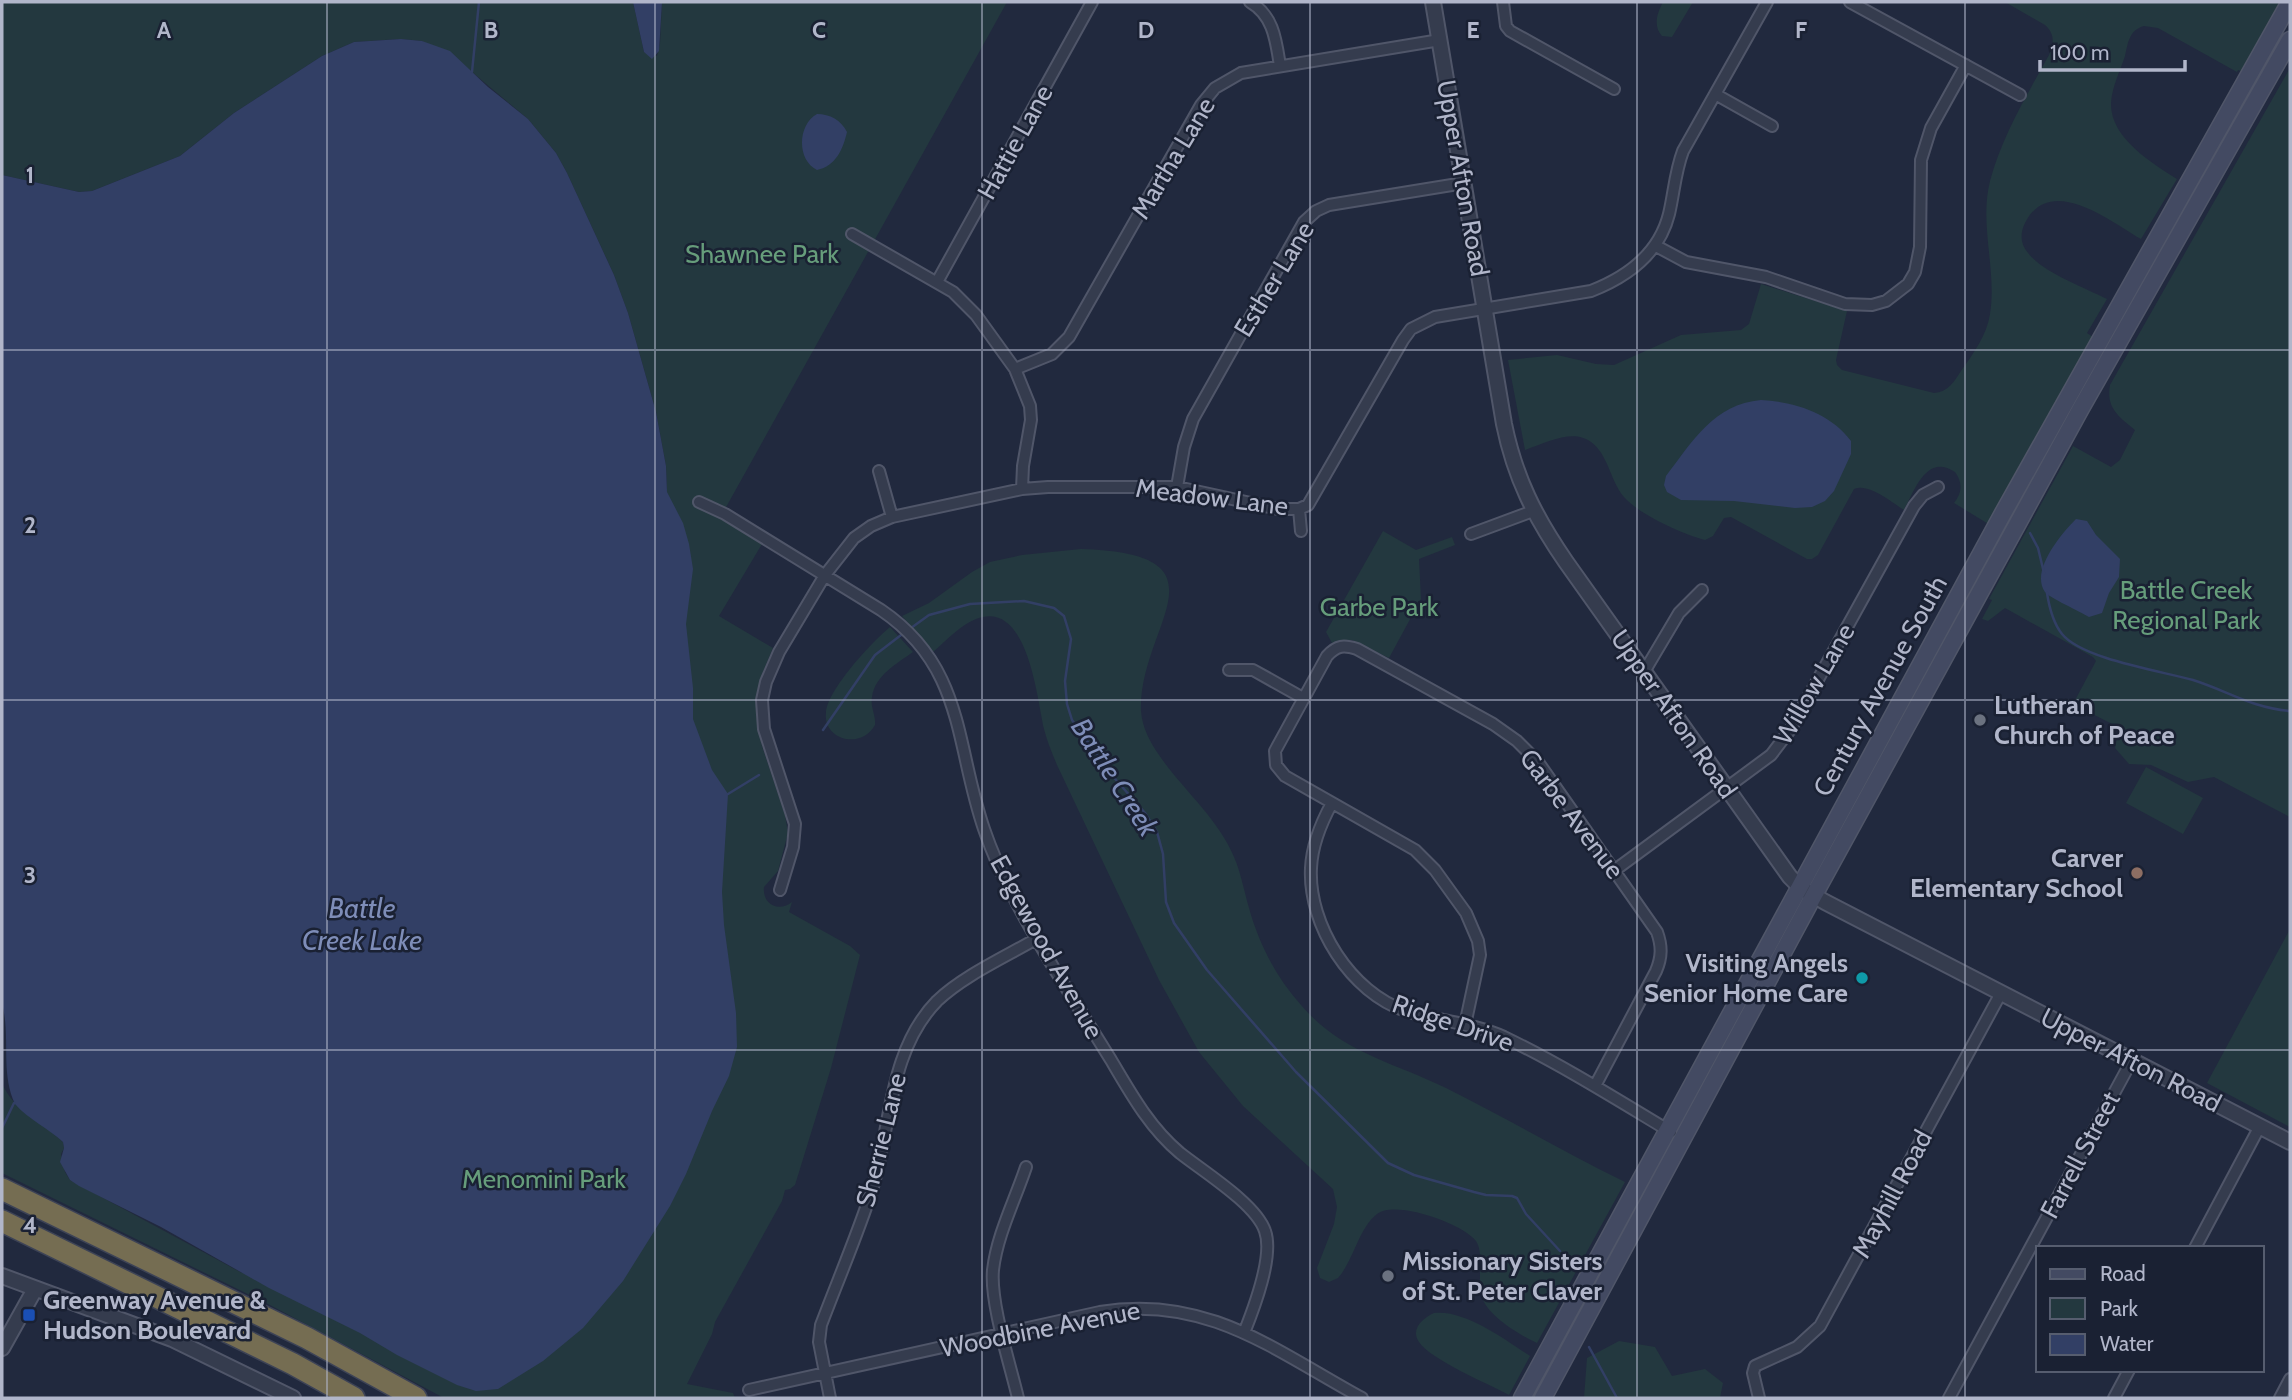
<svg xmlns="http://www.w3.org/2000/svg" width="2292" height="1400" font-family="Cabin,sans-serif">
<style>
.green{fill:#23383f}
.water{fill:#323f65}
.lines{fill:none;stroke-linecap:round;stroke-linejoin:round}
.stream{stroke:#323f65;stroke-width:2.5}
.minor-casing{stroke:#505669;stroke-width:14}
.tertiary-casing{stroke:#505669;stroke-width:18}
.secondary-casing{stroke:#505669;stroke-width:19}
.motorway-casing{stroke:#3d4356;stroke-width:24}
.minor{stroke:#353c4e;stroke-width:10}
.tertiary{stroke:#353c4e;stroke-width:14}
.secondary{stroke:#434a62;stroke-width:16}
.motorway{stroke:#756d52;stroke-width:21}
.grid{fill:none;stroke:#b1b6ca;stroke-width:2;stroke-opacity:0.55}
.worship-dot{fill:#6b7280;stroke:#1a2133;stroke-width:2.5}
.education-dot{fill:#8d6e63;stroke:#1a2133;stroke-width:2.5}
.culture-dot{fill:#0f9aa8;stroke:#1a2133;stroke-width:2.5}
.transit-dot{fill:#1a4fb4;stroke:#1a2133;stroke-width:2.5}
.labels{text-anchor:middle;stroke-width:5;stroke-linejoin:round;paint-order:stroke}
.street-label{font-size:26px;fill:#b1b6ca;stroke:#1a2133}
.park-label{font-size:26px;fill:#669d7b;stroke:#1a2133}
.poi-label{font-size:26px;font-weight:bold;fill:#b1b6ca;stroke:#1a2133;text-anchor:start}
.water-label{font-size:28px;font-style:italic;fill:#7e8db8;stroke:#1a2133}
.grid-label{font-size:23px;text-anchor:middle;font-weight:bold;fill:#b1b6ca;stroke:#1a2133;stroke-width:5;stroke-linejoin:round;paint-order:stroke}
</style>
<rect width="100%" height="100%" fill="#21293e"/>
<path class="green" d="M2,2h631l11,50 13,4 3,-12 2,-42h345l-287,516 42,26 -43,72 54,32 -12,29 -5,37 6,32 23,69 3,18 -10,38 -14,16c-2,17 14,26 28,15l-3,10 61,34 10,9 -29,113 -36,117 -5,4 -5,1 -3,11 -67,121 -3,12 -25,50 46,9 2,5h-291l-174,-93 -268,-132v-89c15,30 39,37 61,58l1,6 -3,6 4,18 5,8 172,93 425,-781 -1,-26 -10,-54 -28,-99 -14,-38 -47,-102 -11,-20 -28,-34 -56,-47 -50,-31 -21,-2 -47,3 -32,14 -88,57 -54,43 -88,35 -13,1 -77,-17z
M1663,2h30l-21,35 -10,-1c-9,-10 -5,-23 1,-34z
M2005,2h278l-40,74 -3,-2 1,-3 -3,-1 -1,2 -79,-44 -14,-2c-15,4 -16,17 -19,30 -5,15 -13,31 -14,47 -1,35 41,60 66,76l-36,60c-31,-18 -91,-66 -116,-16 -5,10 -5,21 3,30 16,20 56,34 79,46l-20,34 6,4 -103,188 -36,-22c8,-10 9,-20 1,-31 -28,-19 -40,17 -51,38 -13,-8 -35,-27 -50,-21l-36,66 -6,4h-5l-76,-42 -7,1 -11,18 -8,4c-23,-6 -65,-25 -81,-43 -8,-9 -12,-22 -17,-33 -19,-43 -48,-26 -82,-14l-17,-90 49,-5 39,9 18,1 67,-30 60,-5 8,-6 12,-40 86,27 -11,49 1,5 5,5 92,23c14,-1 20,-11 27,-22 12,-17 26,-36 29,-57 7,-44 -11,-89 0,-133 12,-45 37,-86 59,-126 5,-12 6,-21 -4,-30z
M2290,68v749l-76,-40 -26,5 -37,-17 -22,-1 -14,-16 3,-16 -2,-6 -43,-22 23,-43 -3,-4 -88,-49 -17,13 -6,-2 10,-19 -3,-1 84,-153 38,21 9,-7 15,-30c-17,-14 -29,-22 -25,-45z
M1383,531l33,19 36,-13 3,8 -36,14 2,40 -32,59 -37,-18 -20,3 -6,-11z
M1081,549c156,5 57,77 60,162 1,16 9,31 18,44 23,34 59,63 75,102 7,16 10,34 15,51 10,36 27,69 52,97 41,48 92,57 145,83 60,30 118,64 179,94l-88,161c-17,-8 -46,-25 -54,-43 -4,-9 -3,-18 -3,-27 0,-10 2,-22 -4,-32 -12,-17 -81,-42 -99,-27 -19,15 -23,46 -39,64l-9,4 -9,-4 -3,-10 17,-44 3,-17 -4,-18 -90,-83 -44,-54 -40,-72 -102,-215c-5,-12 -10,-24 -13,-36 -7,-30 -16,-131 -68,-110 -16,6 -30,22 -43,33l-31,-36 27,-13 43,-31 18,-10 32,-7z
M890,627l23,25c-15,11 -38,23 -41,45 -2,10 4,18 3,28 -14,25 -52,15 -49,-12 1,-23 46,-71 64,-86z
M2146,767l57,31 -20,36 -57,-31z
M2290,929v198l-83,-44z
M1434,1313c30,-4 72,27 96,43l-21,39c-20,-11 -78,-35 -90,-53 -9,-13 4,-24 15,-29z
M1619,1341l36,6 17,29 33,-7 18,14 -3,15h-136l3,-40z"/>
<path class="water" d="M633,2h29l-3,49 -7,8 -8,-7z
M401,39l21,2 28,10 38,36 40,32 28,34 11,20 47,102 14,38 28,99 10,54 1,26 16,31 6,21 4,25 -7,55 7,64v31l19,51 16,24 -6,98 2,33 12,88 1,34 -8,29 -17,35 -26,63 -16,32 -47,75 -40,47 -40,33 -45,28 -22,2 -19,-6 -60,-30 -37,-22 -91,-45 -108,-61 -82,-41 -9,-6 -10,-18 4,-14 -1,-6c-15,-14 -34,-22 -48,-38 -15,-32 -4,-66 -13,-101v-828l77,17 13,-1 88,-35 54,-43 88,-57 32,-14z
M817,114c13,0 24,6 30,18 -4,17 -11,34 -30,38 -21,-10 -19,-46 0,-56z
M1761,400c34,2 69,13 90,41v13l-17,37 -9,10 -13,6 -17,1 -61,-7 -53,-1 -14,-8 -3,-7 2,-9c26,-34 48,-72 95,-76z
M2076,519l11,2 9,14 24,24 -1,18 -10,16 -7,20 -13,4c-8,-5 -41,-20 -44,-25 -15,-21 16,-58 31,-73z"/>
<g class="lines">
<path class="stream" d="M472,72l7,-70
M2030,533l8,15 6,25
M2047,593c2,13 7,31 15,41 20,25 99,37 131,46 35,11 59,28 97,31
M911,628l18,-13 41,-11 54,-3 30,7 10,8 7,23 -6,42 2,23 5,16 38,53 35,40 12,19 6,22 3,48 8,21 33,47 89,102 92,91 26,12 60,17 12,3 26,1 5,2 9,16 34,37
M823,730l52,-75 30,-23
M728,794l31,-19
M2,1128l12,-25
M1589,1347l28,51"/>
<g class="minor-casing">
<path id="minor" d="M1250,2c24,14 26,39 30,64
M1503,2l3,24 4,5 104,58
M1850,2l170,93
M1715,94l57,32
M852,234l101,58 23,23 39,54 15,37 1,14 -8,46 -1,23
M1656,246l30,16 80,15 79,27 27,1 14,-4 22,-17 7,-12 5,-25 1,-87 10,-32 35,-63
M937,282l155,-280
M1015,369l37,-15 17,-17 132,-232 14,-17 26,-15 199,-33
M879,471l13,46
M1177,487l7,-40 9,-28 111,-197 12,-11 13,-6 135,-22
M699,502l26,12 156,96c84,57 74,135 103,219 17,50 44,96 71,141 19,30 37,60 56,90 20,34 39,68 69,93 24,19 76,51 85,78 9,25 -11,77 -21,102
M1299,509l2,22
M1471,534l62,-23
M1229,670h24l50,28
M1644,672l35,-59 23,-23
M1332,803c-11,20 -20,42 -21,65 -3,57 40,125 95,143 32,10 67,12 98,26 58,28 112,62 167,95
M1615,870l156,-115 19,-25 124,-224 9,-11 15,-8
M780,890l13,-43 2,-23 -31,-95 -2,-29 4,-18 13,-30 46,-77 29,-37 17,-12 21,-9 130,-28 26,-2h129l101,22h21l9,-4 95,-165 8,-11 24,-12 156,-26c36,-14 68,-37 78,-77 5,-21 6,-42 14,-63l84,-149
M1465,1025l15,-70 -2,-14 -12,-28 -31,-43 -20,-20 -130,-74 -9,-11 -1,-14 52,-95c10,-11 17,-11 30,-7l136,75 24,17 21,21 119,170c5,14 5,25 -1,39l-61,115
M2195,1248l65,-122
M749,1390l351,-78c106,-18 174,38 262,86
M830,1398l-11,-56 2,-17c17,-45 36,-89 51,-135 19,-62 16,-139 65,-189 26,-25 68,-44 99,-62
M1018,1398c-8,-34 -28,-95 -25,-128 4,-35 22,-70 33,-103
M1759,1398l-6,-25 2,-7 42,-19 23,-21 181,-333
M1949,1398l183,-338
M2114,1398l15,-28
M2280,1398l10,-19"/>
</g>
<g class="tertiary-casing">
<path id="tertiary" d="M1433,2l71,422c11,54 31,93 62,138l224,315 11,11 24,14 465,240
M2,1276l170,63 121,59
M2,1348l33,-59"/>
</g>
<g class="secondary-casing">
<path id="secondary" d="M1522,1398l480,-883 288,-513
M1543,1398l271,-503 266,-485 210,-370"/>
</g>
<g class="motorway-casing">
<path id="motorway" d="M2,1189l305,149 109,60
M2,1221l291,143 61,34"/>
</g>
<use href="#minor" class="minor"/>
<use href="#tertiary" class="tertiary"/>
<use href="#secondary" class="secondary"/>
<use href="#motorway" class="motorway"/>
</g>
<path class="grid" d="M327,2v1396M655,2v1396M982,2v1396M1310,2v1396M1637,2v1396M1965,2v1396M2,350h2288M2,700h2288M2,1050h2288"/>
<g class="worship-dot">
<circle cx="1980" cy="720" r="7"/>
<circle cx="1388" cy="1276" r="7"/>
</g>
<circle class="education-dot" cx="2137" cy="873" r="7"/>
<circle class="culture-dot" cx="1862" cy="978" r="7"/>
<rect class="transit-dot" x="22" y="1308" width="14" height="14" rx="3.5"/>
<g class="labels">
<g class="street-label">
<text transform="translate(1015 142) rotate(-61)" y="9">Hattie Lane</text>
<text transform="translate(1173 158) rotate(-59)" y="9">Martha Lane</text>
<text transform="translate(1463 178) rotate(80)" y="9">Upper Afton Road</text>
<text transform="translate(1274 279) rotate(-59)" y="9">Esther Lane</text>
<text transform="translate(1212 497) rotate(7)" y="9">Meadow Lane</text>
<text transform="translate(1814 684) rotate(-60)" y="9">Willow Lane</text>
<text transform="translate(1880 686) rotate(-61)" y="9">Century Avenue South</text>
<text transform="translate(1674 714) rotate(55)" y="9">Upper Afton Road</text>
<text transform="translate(1572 814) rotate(53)" y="9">Garbe Avenue</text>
<text transform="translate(1047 947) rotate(61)" y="9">Edgewood Avenue</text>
<text transform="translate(1453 1023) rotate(19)" y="9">Ridge Drive</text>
<text transform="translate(2131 1060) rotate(27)" y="9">Upper Afton Road</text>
<text transform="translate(881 1140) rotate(-76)" y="9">Sherrie Lane</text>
<text transform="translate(2080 1155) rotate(-62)" y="9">Farrell Street</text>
<text transform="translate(1892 1194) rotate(-62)" y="9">Mayhill Road</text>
<text transform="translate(1040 1329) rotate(-11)" y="9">Woodbine Avenue</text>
</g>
<g class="park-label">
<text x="762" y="263">Shawnee Park</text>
<text x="2186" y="599">Battle Creek<tspan x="2186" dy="30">Regional Park</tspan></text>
<text x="1379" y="616">Garbe Park</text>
<text x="544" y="1188">Menomini Park</text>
</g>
<g class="poi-label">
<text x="1994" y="714">Lutheran<tspan x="1994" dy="30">Church of Peace</tspan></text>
<text x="2123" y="867" text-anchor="end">Carver<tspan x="2123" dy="30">Elementary School</tspan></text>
<text x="1848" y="972" text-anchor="end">Visiting Angels<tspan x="1848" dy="30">Senior Home Care</tspan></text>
<text x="1402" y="1270">Missionary Sisters<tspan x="1402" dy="30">of St. Peter Claver</tspan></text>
<text x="43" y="1309">Greenway Avenue &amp;<tspan x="43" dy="30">Hudson Boulevard</tspan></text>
</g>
<g class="water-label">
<text transform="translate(1115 777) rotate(57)" y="10">Battle Creek</text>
<text x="362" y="918">Battle<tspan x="362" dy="32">Creek Lake</tspan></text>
</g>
</g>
<g class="grid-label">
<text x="164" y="38">A</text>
<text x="491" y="38">B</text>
<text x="819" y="38">C</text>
<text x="1146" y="38">D</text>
<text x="1473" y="38">E</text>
<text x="1801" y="38">F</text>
<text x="30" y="183">1</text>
<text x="30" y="533">2</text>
<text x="30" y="883">3</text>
<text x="30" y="1233">4</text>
</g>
<rect width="2292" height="1400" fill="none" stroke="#b1b6ca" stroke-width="7"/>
<rect x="2036" y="1246" width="228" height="126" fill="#1a2133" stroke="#565d6f" stroke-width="2"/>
<rect x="2050" y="1269" width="35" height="10" fill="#434a62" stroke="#565d6f" stroke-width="2"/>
<text x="2100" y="1281" font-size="21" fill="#b1b6ca">Road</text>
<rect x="2050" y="1298" width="35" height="21" fill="#23383f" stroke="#565d6f" stroke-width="2"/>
<text x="2100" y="1316" font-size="21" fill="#b1b6ca">Park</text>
<rect x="2050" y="1334" width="35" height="21" fill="#323f65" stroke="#565d6f" stroke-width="2"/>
<text x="2100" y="1351" font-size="21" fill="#b1b6ca">Water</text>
<path d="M2040 60v10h145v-10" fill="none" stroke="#b1b6ca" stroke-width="3.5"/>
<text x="2050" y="60" font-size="21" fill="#b1b6ca" stroke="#1a2133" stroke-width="5" paint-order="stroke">100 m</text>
</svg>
